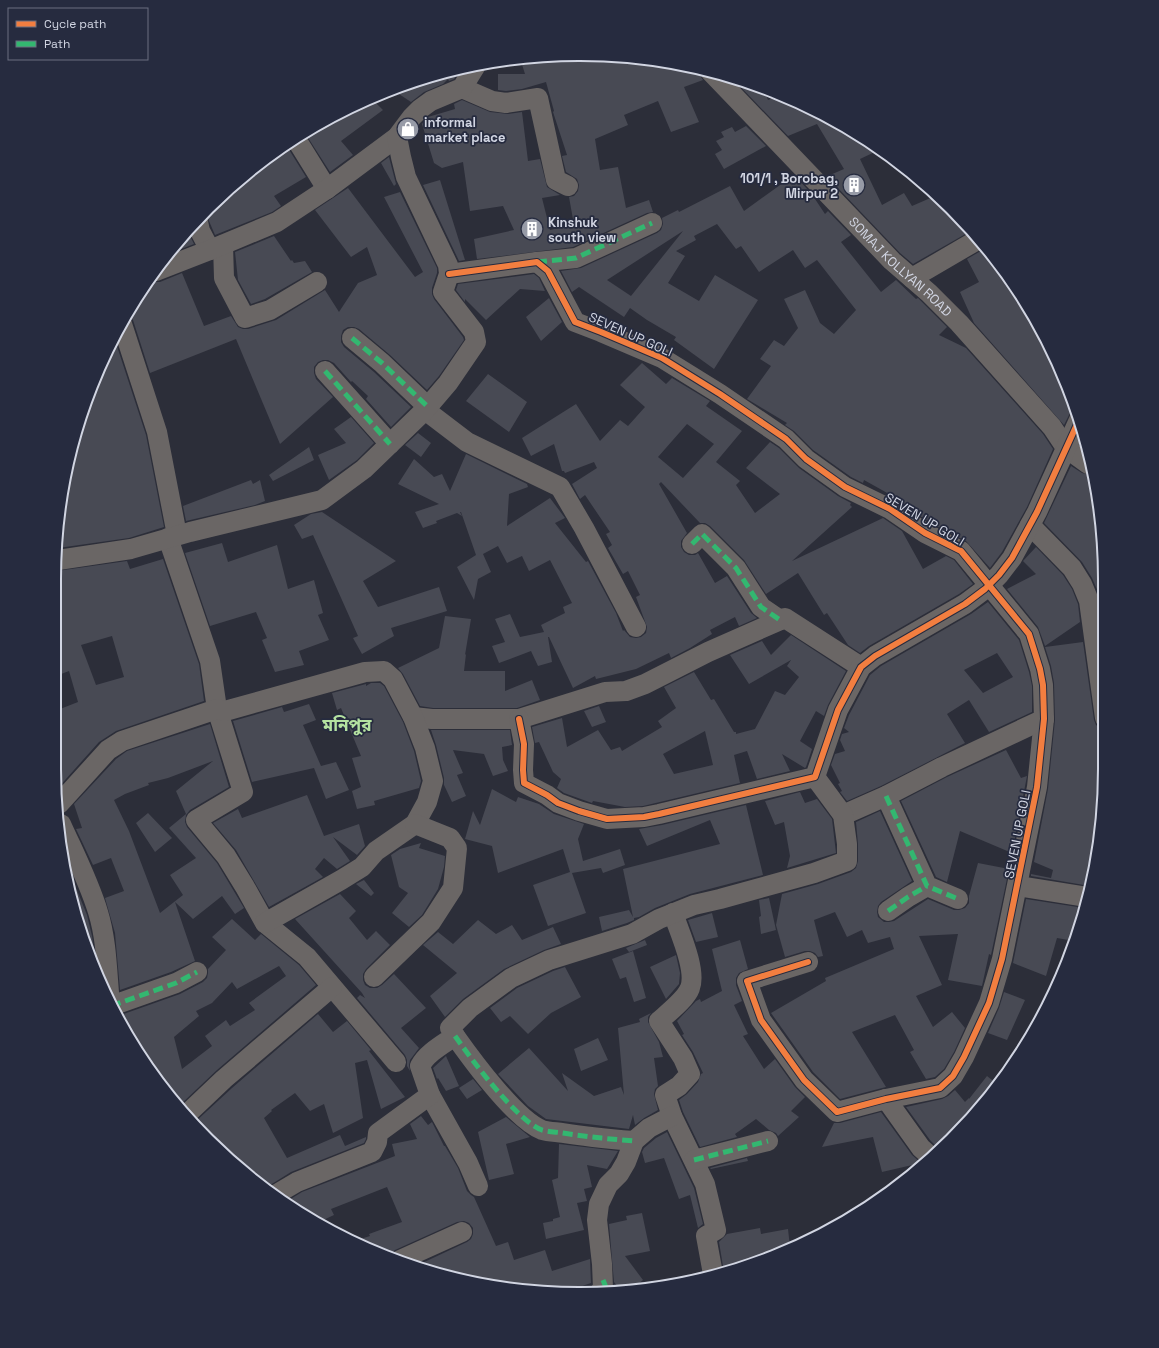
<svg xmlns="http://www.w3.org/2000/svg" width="1159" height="1348" font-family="'Space Grotesk','Noto Sans Bengali',sans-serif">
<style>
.building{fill:#484a54;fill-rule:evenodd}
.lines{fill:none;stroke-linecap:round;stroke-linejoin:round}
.minor{stroke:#6a6665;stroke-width:20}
.quiet{stroke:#33b770;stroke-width:5;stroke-dasharray:10 5;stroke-linecap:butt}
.cycleway-casing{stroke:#262b3f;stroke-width:8}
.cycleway{stroke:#f27e40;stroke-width:6}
.labels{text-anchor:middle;stroke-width:3.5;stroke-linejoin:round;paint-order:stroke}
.poi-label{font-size:13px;font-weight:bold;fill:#d1d5e2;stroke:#262b3f;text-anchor:start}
.street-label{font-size:13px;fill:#d1d5e2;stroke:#262b3f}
.district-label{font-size:17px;font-weight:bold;fill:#b5e2a1;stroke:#262b3f}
.rim{fill:none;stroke:#d1d5e2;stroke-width:2}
</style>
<rect width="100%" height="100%" fill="#2c2e39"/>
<path class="building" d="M614,55l85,14v5l4,6 -19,7 15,35 -28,10 -13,-31 -34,14 4,10 -33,14 5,31 18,-3 8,41 23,-8 4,12 -6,1 -74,34 -96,12 -3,-20 40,-9 -11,-24 -33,5 -7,-49 -21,6 -8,-5 -12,-39 6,-7 27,-8 -1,-5 8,-4 28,12 18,2 14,-2 6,49 12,-2 7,28 13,8 -18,3 8,32 24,-5 -5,-28 5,-1 4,-5 1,-6 -2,-6 -11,-7 -4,-16 5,-1 -14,-43 1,-1 -8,-29 -24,7 -16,2 -8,-1v-16h27l-5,-16z
M459,71l-5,8 -5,2 -1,-2 -5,5 -19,8 -13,10 -18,-12 17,-8z
M733,79l31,11 4,10 11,-4 33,12 67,42 -19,9 22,46 22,-12 8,13 23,-10 30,28 4,8 -56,32 -13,-11 -65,-68 -5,-10 14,-6 -27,-45 -29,12z
M372,99l11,11 -42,31 12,14 -23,17 -25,-39 12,-8 8,-4 3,3 13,-10z
M746,126l20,20 -42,23 -9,-15 7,-4 -6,-9 8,-4 -3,-5 11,-5 3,5z
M288,148l18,29 -32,19 7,10 -9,6 -57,23 -9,-21 13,-15 16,-6 -4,-6 2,-3 26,-19z
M389,157l7,27 -2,2 -13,-23z
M794,175l17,18 14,21 3,-3 23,24 -10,7 40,50 15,-12 20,19 2,-1 29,29 -8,8 27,13 77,86 10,15 -26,58 -25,45 -12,16 -24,-27 -32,-16 1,-1 -9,-4 -29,-20 1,-1 -34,-19 -1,3 -12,-6 -38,-27 -19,-19 -9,-6 2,-2 -40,-24 24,-33 -11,-7 14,-19 10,6 14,-18 -14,-29 21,-9 15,33 14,11 22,-24 -39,-50 -12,8 -12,-18 -34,22 -18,-26 -5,3 -19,-25 -23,12 2,4 -20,11 9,5 -17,27 31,18 16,-26 43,25 -44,69 -40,-29 2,-3 -29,-17 -17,-12 -6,9 -45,-30 -7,5 -11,-21 20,-3 76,-35 4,-3 2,-6 -1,-6 16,-8 1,2 51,-26 14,25zM683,231l-52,65 -24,-16z
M440,180l25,80 -6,1 -36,-76z
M348,188l67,89 8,-5 -39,-75 16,-5 37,76v5l-5,15v6l2,5 29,38 1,3 -25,36 -12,14 -37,-35 -31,-26 -5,-2h-6l-5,3 -2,6v6l3,5 30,25 37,35 -20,20 -25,-28 2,-3 -16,-15 -1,1 -17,-19 -6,-3h-5l-5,2 -4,5v6l2,6 17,18 -53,47 -44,-105 -86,34 -17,-53 -5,-5 22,-35 5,2h5l22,-9 22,53 27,-10 7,11 5,2h5l28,-9 49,-30 14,22 19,-29 19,-8 -10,-28 -16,10 -36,-47z
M188,232l6,12 -26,10 8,-8z
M274,236l17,25 1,-1 2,3 11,-2 7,11 -47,27 -14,5 -13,-24 -3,-28z
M986,248l48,69 42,92 -4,2 -3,4 -5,10 -90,-102 -14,-31 19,-10 -12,-23z
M534,274l5,4 6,13 -25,-2 -34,31 -21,-21v3l-9,-12 2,-6z
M549,298l13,24 -21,19 -15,-24z
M114,337l32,98 18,92 -35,11 -71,10v-24l6,-1 -5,-13 13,-67 36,-96z
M642,363l24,21 6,-6 38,23 -4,5 36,25 -26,31 24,19 -4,4 19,28 25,-19 -34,-26 24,-26 9,6 20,20 39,28 13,7 -1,2 2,2 -60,54 91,-43 19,13 21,38 23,-13 8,4 19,24 -14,10 -90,52 -9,7 -12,-8 -21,-32 -3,2 -26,-42 -32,21 -22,-34 -34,-34 -5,-3h-5l-39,-41 -2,2 28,49 -6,8v6l3,5 5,3h6l3,-2 17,30 12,-7 24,37 6,5 -18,8 -4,-9 -25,13 2,4 -22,14 -19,10 -2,-5 -33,16 -40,10 -1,-3 -22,12 -24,-51h-1l4,25 -14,4 -7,-15 -32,12 -7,-17 13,-4 -10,-23 15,-5 10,23 24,-5 -3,-7 24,-12 -2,-6 9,-4 -22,-43 -21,11 -7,-15 -15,7 -9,-17 -15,8 8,18 -13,7 -4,21 -17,-33 19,-12 -15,-43h-1l2,4 -5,-3 -21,8 1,2 -14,5 -8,-16 24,-8 -41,-20 16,-25 20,18 8,-3 8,17 16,-37 61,30 1,3 -19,7 -2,32 43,-28 15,20 -10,5 31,39 2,-1 28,52 7,18 1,-1 6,7 6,1 5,-1 5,-4 1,-6 -11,-30 4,-2 -12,-24 -5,3 -15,-26 4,-3 -6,-11 4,-2 -25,-37 -5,4 -8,-15 25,-16 -3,-6 -29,11 -1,-2h-2l-8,-27 -23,12 -9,-18 54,-34 24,37 20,-21 8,6 17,-19 -25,-22zM687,424l27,20 -31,34 -25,-21z
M488,374l39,28 -18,30 -43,-31z
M351,417l23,26 -17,17 -28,20 -11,-25 28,-12 -12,-14z
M418,433l13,10 -10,14 -16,-12z
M309,447l5,13 -41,21 -4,-6z
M1071,466l11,7 8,2 14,70v45l-5,4 -7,-16 -10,-16 -38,-39z
M251,480l2,4 7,-4 5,21 -10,4 -69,16 -3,-15z
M322,512l74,49 -33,20 15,26 61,-20 8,24 -56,17 3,8 -32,18 -9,-16 5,-2 -45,-101 -11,4 -8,-14 17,-11z
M222,543l6,19 49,-17 11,44 26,-9 9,33 -5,2 11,25 -30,11 5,14 -29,7 -13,-32 5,-2 -11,-26 -46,14 -25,-73z
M1036,547l27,28 9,14 6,15 2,18 -35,24 -7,-19 -31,-38 29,-15 -13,-13z
M163,559l36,105 5,37 -88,30 -17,11 -42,47 -3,-21 1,-57 23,-9 -9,-31 -13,5 1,-105 70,-10 3,8zM112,636l12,41 -28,8 -15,-40z
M988,602l31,38 10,32 3,14v26l-43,20 -20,-32 -22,14 18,29 -84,43 -34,15 -7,-9 2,-1 -4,-7 2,-1 -9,-18 4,-11 10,-3 -5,-11 2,-6 7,-2 -5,-4 5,-13 21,-40 11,-9 90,-52zM997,653l16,24 -30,16 -19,-23z
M445,616l26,3 -6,36 1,-1 -2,17h41v20l27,-11 8,20 -23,8h-84l-13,-2 -17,-32 -5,-6 41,-20z
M791,635l55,36 -18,34 -4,11 -8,-5 -16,30 12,8 -6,18 -1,1 -23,-14 8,17 -33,8 -10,-28 -13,4 6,28 -97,23 -18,1 -32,-6 -1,2 -28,-10 -7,-5 4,-9 -8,-7 -14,-30 -4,1 -3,-16 30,-9 5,29 31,-17 13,20 9,-3 2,4 40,-24 -4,-6 18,-13 -12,-21 30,-15 17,28 3,-1 20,33h2v2l19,-5 20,-38 10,4 14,-18 -12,-11 4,-6 -42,24 -19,-29 32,-14 9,14zM705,731l8,34 -39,9 -11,-20z
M1083,642l11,78 2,5 4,3 4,1 1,40 -4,41 -17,75 -53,-9v-2l20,4 2,-8 -19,-8 14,-73 7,-69 -1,-37 -3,-17 -6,-19z
M371,683h9l4,3 19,36 11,29 7,30 -2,7 -45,13 1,4 -18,4 -5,-18 9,-4 -9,-29 9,-2 -20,-48 -4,2 -5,-17 34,-9v2z
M309,704l7,16 -13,5 18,41 15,-4 13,28 -23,9 -12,-31 -62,14 -19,-61 49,-14 2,5z
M599,706l7,16 -14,5 -8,-16z
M210,724l19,63 -39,23 -4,5 -1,7 2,5 30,36 27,45 -9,6 -13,-18 -29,23 -18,-17 20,59 -24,11 -51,18 -5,-57 -10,-35 19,-7 -13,-33 -18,7 -17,-36 6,-1 -8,-24 42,-45 11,-8zM213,761l-37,30 10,23 -17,14 27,30 -26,17 13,20 -23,18 -31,-82 -15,-31 11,-6 24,-9 -1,-2 20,-5z
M431,730h79l2,15 -10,2 1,13 5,11 -15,5 -9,-22 -31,-4 10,23 -6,2 9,21 -14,6 -8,-17v-7l-8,-33z
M1006,750l15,28 6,-2 -15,77 -52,-22 -13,51 -11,-5 -35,-76 46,-24z
M492,789l24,13 2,-5 21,7 15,10 30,10 -6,15 5,22 37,-12 5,16 -22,8 -2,-5 -29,5 14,40 -38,13 -15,-41 37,-13 -7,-23 -65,24 -6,-27 -27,-7 8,-28 7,14z
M800,792l5,11 12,-4 15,20 4,34 -49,15 3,-12 -6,-34 -9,3 -10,-24z
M307,795l17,41 35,-12 6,22 -8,9 -24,-18 17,24 -13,8 -13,-11 -9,11 8,8 -54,30 -33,-57 -23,-27 25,-14 4,9z
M746,805l17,70 -73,19 -35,14 -16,9 -5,1v2l-7,3 -25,8 -3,-14 30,-7 4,7 -10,-48 97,-25 -10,-24 -63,26 -8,-17 23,-4z
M880,811l32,70 -31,21 -3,4 -1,6 1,5 6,5h5l5,-1 34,-22 26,11h5l6,-2 4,-5v-7l9,-33 31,6 -18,86 -2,-1 -7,32 -34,-6 10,-46 -39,2 23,49 -26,11 17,31 19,-15 13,16 -11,24 -10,17 -9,8 -9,2 -16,-27 4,-2 -19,-35 -43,17 34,55 -46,12 -27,-27 -42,-59 55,-32 -1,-3 69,-29 -4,-12 -22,6 -6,-13 -15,7 -12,-25 -21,8 9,36 -5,1 -3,-4 -5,-2h-5l-20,6 -9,-32 6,-31 36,-10 33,-12 5,-4 2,-7v-17l-2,-22z
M148,813l24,25 -17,14 -19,-29z
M421,843l-2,5 26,8 -1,11 -6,22 -16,26 -13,12 -17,-14 16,-20 -9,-6 -8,-32 9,-6z
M66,863l21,52 5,21 4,31 -24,-63z
M364,880l10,13 -3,3 -15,-12z
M340,894l16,17 -7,7 18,22 9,-9 14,14 -24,24 -3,5v6l2,5 5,3h7l5,-3 12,-11 32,34 -25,20 18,20 -9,12 -1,5 1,6 -3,-5v-6l-2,-5 -48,-57 3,-3 5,3 -3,-5 -67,-74z
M769,898l7,32 -15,4 -2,-17 2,-1 -2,-16z
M1026,899l58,9 -10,33 -17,-3 -11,38 -33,-13z
M712,913l6,24 -22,5 -8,-22z
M232,919l23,21 6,-6 38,31 17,20 -99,85 -38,36 -61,-90 62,-22 23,-12 4,-4 1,-5v-4l18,-19 -14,-13zM279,966l7,10 -37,27 6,7 -25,16 -4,-6 -21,16 7,10 -30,23 -8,-32 25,-21 -3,-5 16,-8 20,-21 5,7z
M478,920l18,14 16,-9 10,15 31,-13 8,17 -17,6 -40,19 -41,30 -18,18 -15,-21 27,-23 -34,-28 15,-13 15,12z
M645,940l2,5 -18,7 -3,-4z
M740,940l8,29 -9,4 -3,5v7l6,16 -8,4 14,29 -5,2 21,33 11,-10 20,28 10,10 -14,14 8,6 -21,19 -2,-3 -7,-3 -13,-11 -21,15 2,3 -37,10 -17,-35 -4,-12 8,-6 11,-12 3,-8 2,-1 -10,-21 -11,-17 2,-1 -7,-13 19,-20 4,-2 1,3 21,-11 -10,-42z
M633,951l13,47 -12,4 -8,-25 -6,2 -8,-20z
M676,955l4,18 -1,11 -13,15 -16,-32z
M565,967l16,30 -30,16 -23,21 -18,-18 -9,6 -11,-14 27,-20 36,-17z
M1004,992l21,8 -18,40 -19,-7 11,-25z
M651,1013l-3,4v5l11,20 4,15 -9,1 4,28 -3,3 -1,5 4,16 -14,8 -9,7 -2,-10 -4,14 -83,-10 -18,-13 -30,-32 31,-26 39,43 -6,-18 32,23 27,-9 3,8 -6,-67 22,-6 -1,-3z
M318,1014l15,18 14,-11 24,29 -2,1 36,46 -24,12 -14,-49 -12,3 8,55 -30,15 -9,-29 -14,7 -15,-18 -24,17 1,1 -8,7 23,40 53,-23 5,11 21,-9v2l-2,4 -73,29 -24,15 -73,-64 38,-35z
M598,1038l10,22 -27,11 -7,-22z
M446,1056l13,30 -13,5 -8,-13 -1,1 -4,-11z
M987,1076l10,8 -46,56 -12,9 -9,-9 -24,-33 36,-8 6,-3 7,-6 10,12 4,-4v1z
M473,1079l9,11 -15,9 -8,-11z
M881,1112l31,43 9,8 -39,9 -9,-35 -51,10 12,-24h6z
M421,1116l7,9 4,-3 12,24h1l13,22 9,23 4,4 3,2 22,49 12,-4 6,18 31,-10 7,21 38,-12 1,24 -21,7h-59l-93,-25 49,-23 4,-3 2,-5v-6l-4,-5 -5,-2 -7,1 -62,28 -4,3 -2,4 -10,-3 -25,-13 16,-5 -1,-2 33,-12 -15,-35 -56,22 3,6 -15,7 -35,-19 18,-11 93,-36 -3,-12 25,-5 -7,-15z
M506,1117l24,20 -24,7 8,30 -25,6 -11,-48z
M667,1132l27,56 9,36 -5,4 -8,-33 -11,4 -15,-41 -19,5 -3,-11 2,-4 12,-10z
M559,1144l59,7 -11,18 -20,-4 5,22 -8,2 3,12 -10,2 7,27 -38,9 -3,-16 10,-2v-2l7,-2 -8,-37 6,-2z
M747,1158l1,3 -37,8 -1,-1z
M642,1213l8,38 -25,5 18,24 -12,10h-11l-6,-8 -5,-58 18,-4 -1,-4z
M760,1228l1,6 27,-5 2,18 -31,14 -18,3v4l-17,4 -5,-30 8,-8z"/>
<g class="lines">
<g class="minor">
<path id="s1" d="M710,71l182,190 37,32 30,30 93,104 14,21 22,16"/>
<path d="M462,88l30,13 14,2 32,-5 18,82 12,6"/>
<path d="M296,139l31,50"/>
<path d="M198,222l2,9 10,19"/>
<path d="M223,245l1,33 21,40 25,-8 47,-28"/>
<path d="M537,262l39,-4 76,-35"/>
<path d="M156,271l54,-21 67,-28 50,-33 70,-52 15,-20 8,-8 11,-8 31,-13 13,-21"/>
<path d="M449,274l88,-12 11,9 27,51 26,10 61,26 58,36 66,45 20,20 39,28 45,22 35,24 36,18 68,83 11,35 3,16 1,34 -7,68 -35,172 -13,44 -25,54 -11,19 -13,12 -54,11 -49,13 -33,-32 -43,-60 -14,-39 61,-19"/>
<path d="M912,278l67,-39"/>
<path d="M122,324l35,108 20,103"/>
<path d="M352,338l30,25 46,44"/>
<path d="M325,371l65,73"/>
<path d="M425,410l42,32 93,45 24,41 52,99"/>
<path d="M1030,525l42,43 10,16 7,17 16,117"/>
<path d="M168,538l42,123 7,48 26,83 -47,28 30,36 19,31 20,36 42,34 89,105"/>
<path d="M692,544l10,-10 34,34 25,39 19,13"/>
<path d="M58,560l73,-11 59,-17 132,-32 42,-31 61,-59 23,-27 28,-41 -2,-10 -31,-40 6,-18 -1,-9 -42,-88 -5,-20 -4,-20"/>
<path d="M413,717l19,2h87l86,-27 21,-1 19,-7 63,-32 77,-34 76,49"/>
<path d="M519,719l5,25 -1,26 1,13 23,12 11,8 21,8 28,8 37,-2 15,-3 156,-37 23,-67 23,-43 14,-11 90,-52 20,-15 14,-14 13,-17 25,-46 42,-92"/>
<path d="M886,796l41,90 31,13"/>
<path d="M59,804l49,-54 14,-9 95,-32 8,2 140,-39 19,-1 9,8 20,38 12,31 8,33 -6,21 -12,22 -39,27 -14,16 -21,13 -76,43"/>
<path d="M843,815l43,-19 56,-29 102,-48"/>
<path d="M61,824c13,29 28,58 37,88 9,29 9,62 12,92"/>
<path d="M1018,886l69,11"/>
<path d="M888,911l20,-14 19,-11"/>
<path d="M673,913c6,18 24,57 17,75 -4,11 -22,25 -31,33l24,37 7,16 -11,12 -14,9 7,21 33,68 11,46 -10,6 7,38"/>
<path d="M374,977l57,-55 22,-34 4,-40 -7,-10 -35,-14"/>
<path d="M111,1006l65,-23 21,-11"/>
<path d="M455,1036c17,24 61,84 87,94 7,2 15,2 21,3 24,4 47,6 71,8"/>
<path d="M430,1095l38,68 10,23"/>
<path d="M886,1099l35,49 9,8"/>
<path d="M185,1116l39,-37 108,-92"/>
<path d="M694,1160l74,-19"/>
<path d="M275,1195l22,-13 75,-30 5,-10 1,-9 52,-38 -10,-29c7,-13 22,-21 35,-30l-5,-8 20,-20 41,-30 38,-18 83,-26 27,-15 35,-14 26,-6 94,-26 33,-12v-17l-4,-29 -28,-38"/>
<path d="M400,1260l62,-28"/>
<path d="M601,1290l2,-2 -1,-24 -5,-44 2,-16 9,-19 11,-11 7,-12 8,-21 15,-13 23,-12"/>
</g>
<path class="quiet" d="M537,262l39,-4 76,-35
M352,338l30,25 46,44
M325,371l65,73
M692,544l10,-10 34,34 25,39 19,13
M886,796l41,90 31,13
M888,911l20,-14 19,-11
M111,1006l65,-23 21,-11
M455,1036c17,24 61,84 87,94 7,2 15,2 21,3 24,4 47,6 71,8
M694,1160l74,-19
M603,1280l4,10"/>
<g class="cycleway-casing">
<path id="cycleway" d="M449,274l88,-12 11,9 27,51 26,10 61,26 58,36 66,45 20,20 39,28 45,22 35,24 36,18 68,83 11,35 3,16 1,34 -7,68 -35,172 -13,44 -25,54 -11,19 -13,12 -54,11 -49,13 -33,-32 -43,-60 -14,-39 61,-19
M519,719l5,25 -1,26 1,13 23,12 11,8 21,8 28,8 37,-2 15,-3 156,-37 23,-67 23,-43 14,-11 90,-52 20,-15 14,-14 13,-17 25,-46 42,-92"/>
</g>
<use href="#cycleway" class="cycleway"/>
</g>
<defs>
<g id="shop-disc" transform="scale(1.15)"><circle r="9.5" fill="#979ba7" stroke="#262b3f"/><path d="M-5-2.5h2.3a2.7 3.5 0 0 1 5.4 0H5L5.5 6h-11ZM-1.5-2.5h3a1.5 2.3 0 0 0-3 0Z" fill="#fff"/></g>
<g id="building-disc" transform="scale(1.15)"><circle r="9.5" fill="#979ba7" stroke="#262b3f"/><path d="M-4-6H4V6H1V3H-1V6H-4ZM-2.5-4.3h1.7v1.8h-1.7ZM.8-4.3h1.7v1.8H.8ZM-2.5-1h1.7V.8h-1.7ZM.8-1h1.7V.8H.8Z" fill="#fff"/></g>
</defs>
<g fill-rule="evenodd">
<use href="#shop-disc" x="408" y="129"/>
<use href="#building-disc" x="854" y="185"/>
<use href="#building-disc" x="532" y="229"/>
</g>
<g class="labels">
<g class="poi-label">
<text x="424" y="127">informal<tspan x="424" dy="15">market place</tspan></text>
<text x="838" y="183" text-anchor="end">101/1 , Borobag,<tspan x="838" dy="15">Mirpur 2</tspan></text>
<text x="548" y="227">Kinshuk<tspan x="548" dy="15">south view</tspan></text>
</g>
<g class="street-label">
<text dy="5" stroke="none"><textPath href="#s1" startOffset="273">SOMAJ KOLLYAN ROAD</textPath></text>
<text transform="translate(631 334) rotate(24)" y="5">SEVEN UP GOLI</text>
<text transform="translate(925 519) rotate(31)" y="5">SEVEN UP GOLI</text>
<text transform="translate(1017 834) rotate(-79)" y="5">SEVEN UP GOLI</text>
</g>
<g class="district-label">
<text x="347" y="731">মনিপুর</text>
</g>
</g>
<path d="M0 0H1159V1348H0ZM579 61H580A518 518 0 0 1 1098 579V769A518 518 0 0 1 580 1287H579A518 518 0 0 1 61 769V579A518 518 0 0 1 579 61Z" fill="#262b3f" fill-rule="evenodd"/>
<path class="rim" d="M579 61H580A518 518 0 0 1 1098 579V769A518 518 0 0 1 580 1287H579A518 518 0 0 1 61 769V579A518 518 0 0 1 579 61Z"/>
<rect x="8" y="8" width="140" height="52" fill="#262b3f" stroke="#6a6f80"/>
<rect x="16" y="21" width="20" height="6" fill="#f27e40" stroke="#6a6f80"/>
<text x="44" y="28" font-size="12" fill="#d1d5e2">Cycle path</text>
<rect x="16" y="41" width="20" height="6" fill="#33b770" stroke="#6a6f80"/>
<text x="44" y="48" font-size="12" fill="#d1d5e2">Path</text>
</svg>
